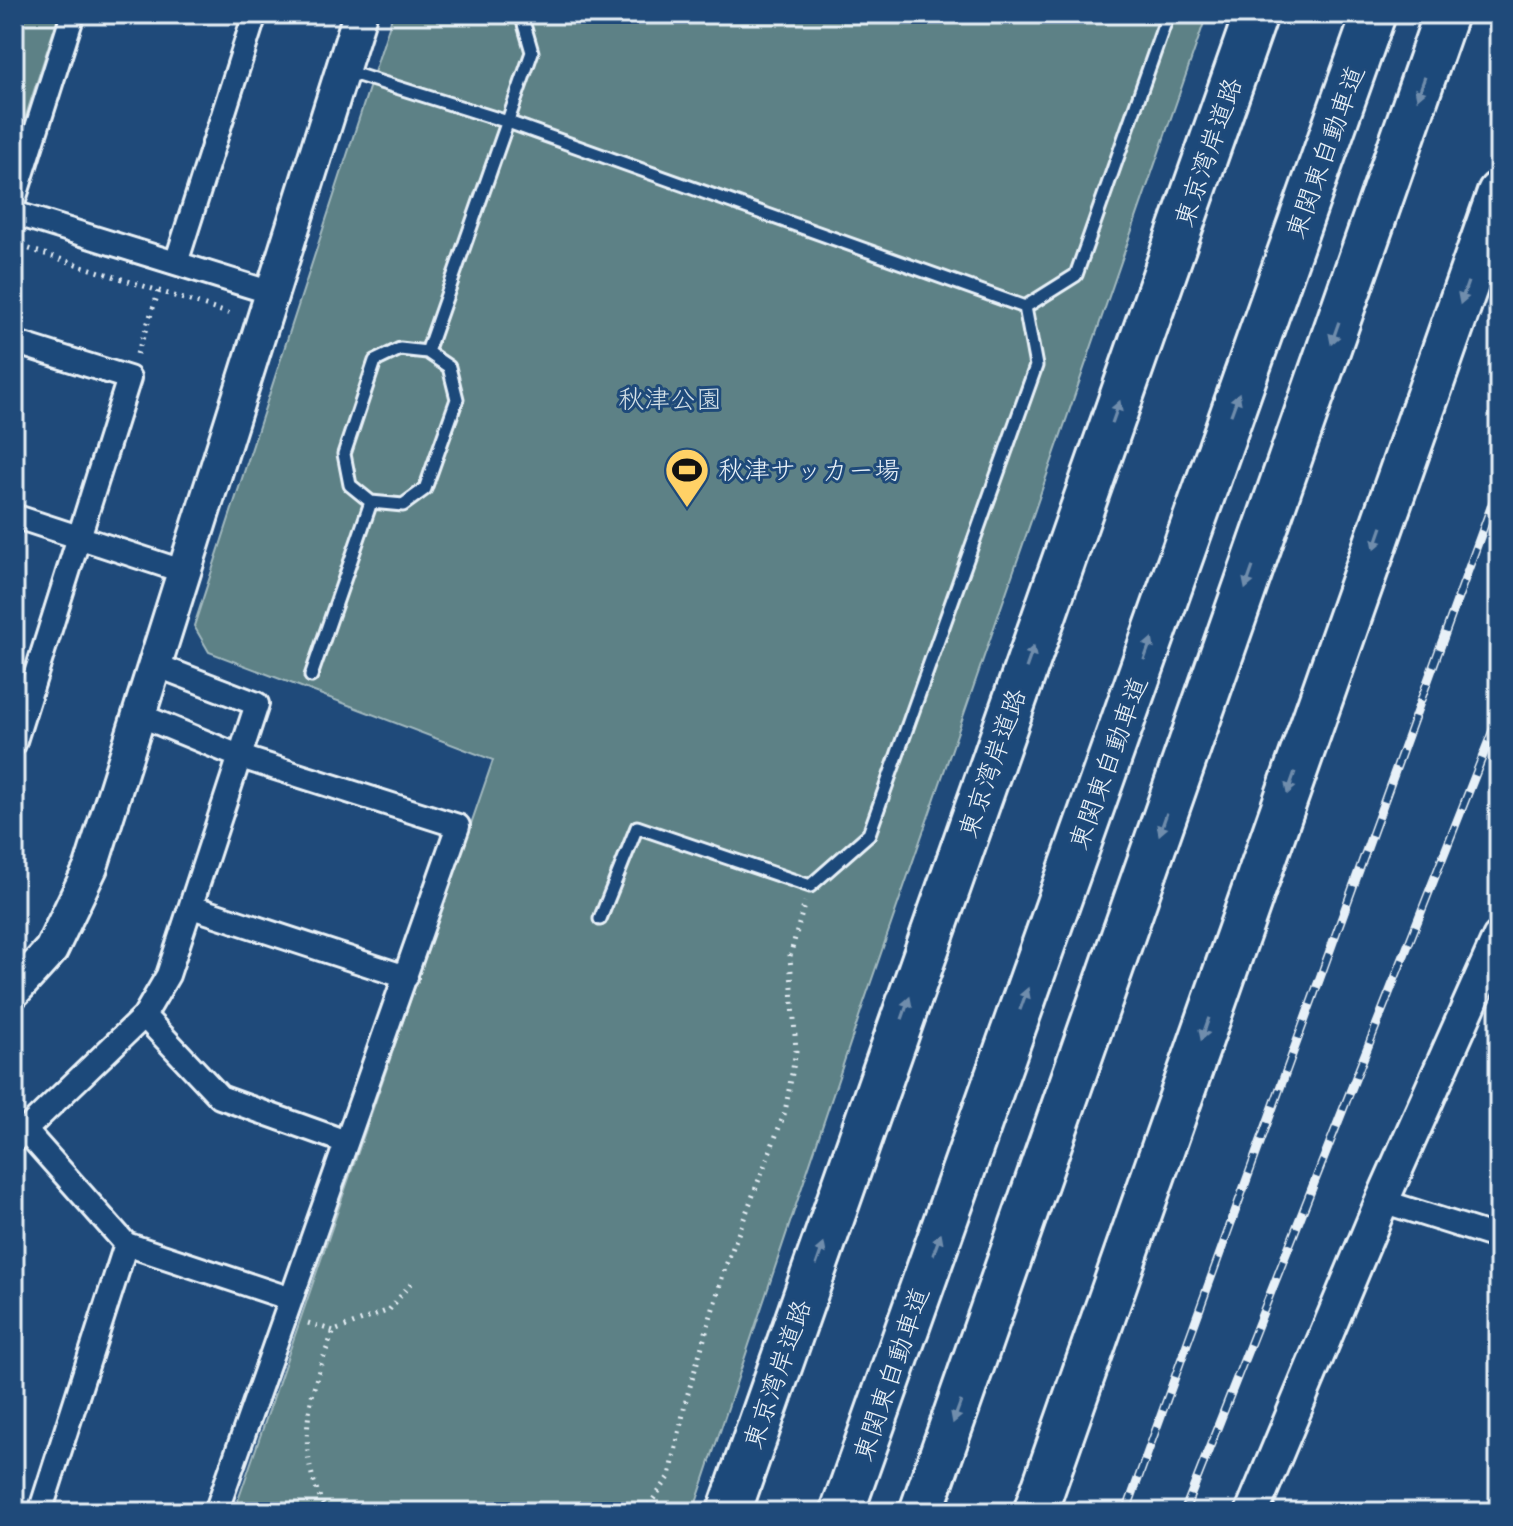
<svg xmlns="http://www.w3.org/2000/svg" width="1513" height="1526" font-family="'Indie Flower','Klee One',sans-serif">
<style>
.green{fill:#5d8186;stroke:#a2b9bf;stroke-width:2}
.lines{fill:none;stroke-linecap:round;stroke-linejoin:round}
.lane-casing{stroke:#e8f1f8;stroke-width:17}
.street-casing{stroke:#e8f1f8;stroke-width:28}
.secondary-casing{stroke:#e8f1f8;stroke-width:38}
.highway-casing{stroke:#e8f1f8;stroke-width:48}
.path{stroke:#e8f1f8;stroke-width:5;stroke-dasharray:2 6;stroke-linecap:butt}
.lane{stroke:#1f4a7a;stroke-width:11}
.street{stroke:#1f4a7a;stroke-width:22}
.secondary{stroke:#1f4a7a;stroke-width:32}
.highway{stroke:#1f4a7a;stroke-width:42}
.rail-casing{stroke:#e8f1f8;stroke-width:9}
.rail{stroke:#1f4a7a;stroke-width:6;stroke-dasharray:18;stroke-linecap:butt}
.oneway{fill:#6f8dac}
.labels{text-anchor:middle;stroke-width:6;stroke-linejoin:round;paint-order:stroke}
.street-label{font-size:26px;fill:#e8f1f8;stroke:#1f4a7a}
.park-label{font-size:26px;fill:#d3e0e7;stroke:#1f4a7a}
.poi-label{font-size:26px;fill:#e8f1f8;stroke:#1f4a7a;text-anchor:start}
</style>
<rect width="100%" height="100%" fill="#1f4a7a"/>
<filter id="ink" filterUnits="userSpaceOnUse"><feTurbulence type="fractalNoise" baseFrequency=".0125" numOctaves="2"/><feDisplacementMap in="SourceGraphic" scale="16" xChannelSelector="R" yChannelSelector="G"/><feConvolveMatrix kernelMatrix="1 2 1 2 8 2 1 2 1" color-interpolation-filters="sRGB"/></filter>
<g filter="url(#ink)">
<path class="green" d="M14,14h45l-45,138z
M393,14h814l-344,991 -170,507h-459l259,-752 -284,-108 -15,-26z"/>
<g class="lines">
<g class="lane-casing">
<path id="lane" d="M345,71l163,51 517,185
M1025,307l51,-32 92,-261
M400,349l27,3 22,15 8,32 -32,90 -22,16 -32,-3 -21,-17 -6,-31 31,-93z
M427,352l105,-300 -11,-38
M311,676l60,-174
M600,919l37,-92 173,59 59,-52 167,-468 -11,-59"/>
</g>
<g class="street-casing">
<path id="street" d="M14,200l59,-186
M14,213l258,80
M176,263l79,-249
M14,342l115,36 -115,366
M14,516l168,55
M137,714l104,43 217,69 -242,686
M192,907l214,70
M144,1016l76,81 126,45
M25,1130l101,114 165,55
M14,1141l130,-125 24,-41 89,-271 -104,-40
M1382,1201l117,37
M40,1512l86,-268"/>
</g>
<g class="secondary-casing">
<path id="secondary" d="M14,991l37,-41 40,-83 269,-853
M1252,1512l130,-311 117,-263"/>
</g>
<g class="highway-casing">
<path id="highway" d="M729,1512l527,-1498
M842,1512l532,-1498
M921,1512l525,-1498
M1035,1512l464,-1319"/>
</g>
<path class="path" d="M14,244l219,71
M137,354l22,-63
M308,1323l26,8
M327,1512c-34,-61 -19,-120 7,-181l55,-21 23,-28
M644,1512l26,-36 16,-76 39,-132 60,-156 11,-61 -6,-95 15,-54"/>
<use href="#lane" class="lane"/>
<use href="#street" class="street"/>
<use href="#secondary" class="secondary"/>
<use href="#highway" class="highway"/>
<g class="rail-casing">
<path id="rail" d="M1126,1512l373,-1027
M1184,1512l315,-797"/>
</g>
<use href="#rail" class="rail"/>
</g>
<defs><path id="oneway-solid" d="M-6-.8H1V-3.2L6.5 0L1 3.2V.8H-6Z" transform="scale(2)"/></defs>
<g class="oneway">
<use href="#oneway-solid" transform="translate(1421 88) rotate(109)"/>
<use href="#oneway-solid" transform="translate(1464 293) rotate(109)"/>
<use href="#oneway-solid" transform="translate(1335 333) rotate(109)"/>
<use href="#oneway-solid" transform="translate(1235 404) rotate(-70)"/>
<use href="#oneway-solid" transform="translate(1116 412) rotate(-71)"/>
<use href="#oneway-solid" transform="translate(1378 538) rotate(109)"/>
<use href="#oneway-solid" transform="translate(1249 578) rotate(109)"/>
<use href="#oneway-solid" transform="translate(1148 649) rotate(-70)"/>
<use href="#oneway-solid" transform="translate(1030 657) rotate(-71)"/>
<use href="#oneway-solid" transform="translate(1291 783) rotate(109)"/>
<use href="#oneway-solid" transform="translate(1163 824) rotate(109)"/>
<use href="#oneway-solid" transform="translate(1024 999) rotate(-70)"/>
<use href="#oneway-solid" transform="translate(906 1008) rotate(-71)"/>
<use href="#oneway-solid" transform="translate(1205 1029) rotate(109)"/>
<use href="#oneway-solid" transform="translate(937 1244) rotate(-70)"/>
<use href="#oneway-solid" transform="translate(820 1254) rotate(-71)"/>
<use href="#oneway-solid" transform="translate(957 1412) rotate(110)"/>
</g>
</g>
<defs>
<g id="stadium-pin" transform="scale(2.3)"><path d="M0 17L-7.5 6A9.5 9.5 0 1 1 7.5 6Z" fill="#ffd166" stroke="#1f4a7a"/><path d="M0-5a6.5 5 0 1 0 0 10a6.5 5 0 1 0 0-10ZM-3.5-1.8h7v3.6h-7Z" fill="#111"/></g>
</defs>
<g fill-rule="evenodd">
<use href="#stadium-pin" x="687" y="470"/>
</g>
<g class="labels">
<g class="street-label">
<text transform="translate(1208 152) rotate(-71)" y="9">東京湾岸道路</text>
<text transform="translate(1325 152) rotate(-70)" y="9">東関東自動車道</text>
<text transform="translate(992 763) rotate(-71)" y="9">東京湾岸道路</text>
<text transform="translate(1108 763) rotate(-70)" y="9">東関東自動車道</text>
<text transform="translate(777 1374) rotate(-71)" y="9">東京湾岸道路</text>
<text transform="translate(891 1374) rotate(-71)" y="9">東関東自動車道</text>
</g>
<g class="park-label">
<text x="670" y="408">秋津公園</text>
</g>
<g class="poi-label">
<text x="718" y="479">秋津サッカー場</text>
</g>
</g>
<rect width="1513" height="1526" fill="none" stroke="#1f4a7a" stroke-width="48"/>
<rect x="24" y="24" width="1465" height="1478" fill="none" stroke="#e8f1f8" stroke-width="3" filter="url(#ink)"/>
</svg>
